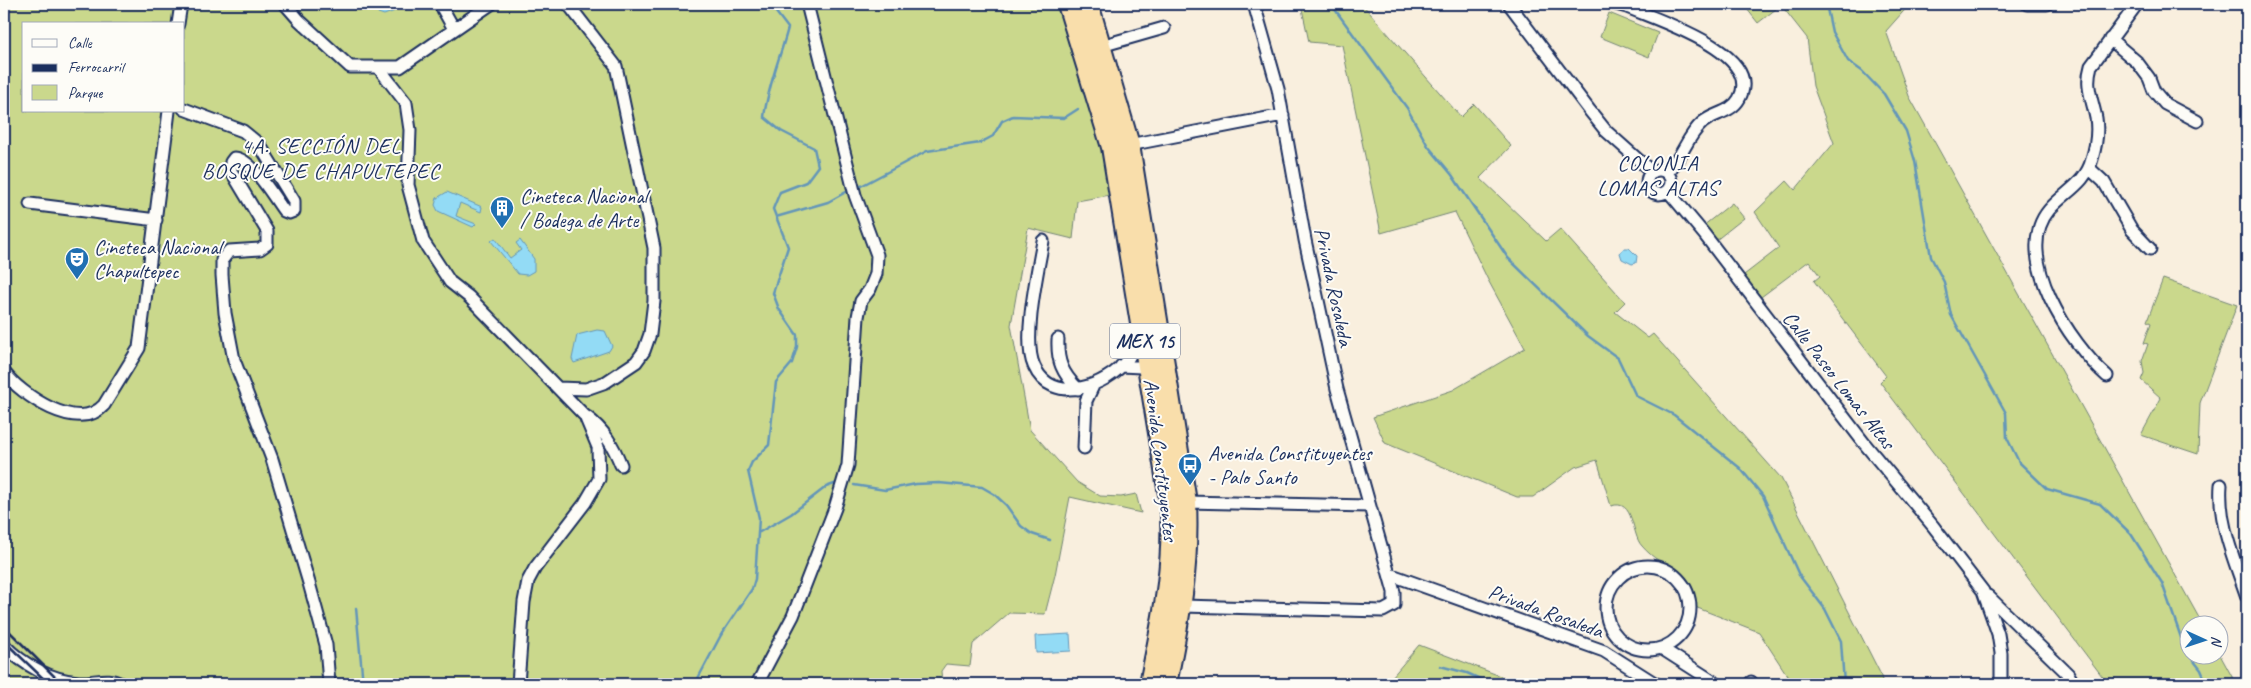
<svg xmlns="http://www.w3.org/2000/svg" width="2251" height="688" font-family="Caveat,sans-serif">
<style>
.green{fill:#cad88c;stroke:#728475;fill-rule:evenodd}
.water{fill:#93dbf5;stroke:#6396b9}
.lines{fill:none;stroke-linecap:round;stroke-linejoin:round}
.stream{stroke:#6396b9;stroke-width:2.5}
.street-casing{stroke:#1b2f5e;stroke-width:15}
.highway-casing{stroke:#1b2f5e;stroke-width:24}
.street{stroke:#fdfcf7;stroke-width:11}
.highway{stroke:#f9deab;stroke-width:20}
.rail{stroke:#1b2f5e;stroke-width:2.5}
.labels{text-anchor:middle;stroke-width:4;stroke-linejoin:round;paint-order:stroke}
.shield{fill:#fdfcf7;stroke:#5f6c8c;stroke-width:1}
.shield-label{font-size:20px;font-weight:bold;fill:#1b2f5e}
.poi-label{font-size:21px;fill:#1b2f5e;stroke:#fdfcf7;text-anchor:start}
.street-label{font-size:21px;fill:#1b2f5e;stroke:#fdfcf7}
.neighbourhood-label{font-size:22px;letter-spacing:1px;fill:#1b2f5e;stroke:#fdfcf7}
</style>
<rect width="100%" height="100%" fill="#f9efde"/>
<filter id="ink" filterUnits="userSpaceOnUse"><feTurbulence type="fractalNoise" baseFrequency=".02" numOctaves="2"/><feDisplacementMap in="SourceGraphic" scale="10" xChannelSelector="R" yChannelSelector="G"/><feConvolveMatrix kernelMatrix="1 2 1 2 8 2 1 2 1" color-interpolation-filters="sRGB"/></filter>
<g filter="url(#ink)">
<path class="green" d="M4,4h1054l44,139 8,52 -33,6 -4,38 -45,-11 -17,97 19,105 47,52 23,14 21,1 15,-3 5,19 -71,-16 -15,78 -10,39 -36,-1 -36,31 -3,22 -24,-2 -5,7 1,13h-938zM24,24h160v87h-160z
M1301,4h61l99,113 13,-13 37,42 -31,32 66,63 14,-12 65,73 -10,10 33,26 5,-4 128,144 99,195 3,11h-90l-34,-52 -64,-25c-6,-44 -30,-34 -53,-61 -11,-11 -7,-48 -31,-40l-14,-46 -22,7 -42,30h-16l-132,-54 -12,-26 80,-27 72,-42 -37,-68 -33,-68 -74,21 -39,-188 -33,-3z
M1743,4h167l-24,27 23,65 294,529 -15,1v30h30l1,-3 17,31h-128l-228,-302 6,-6 -72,-95 6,-5 -11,-15 -48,36 -17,-22 35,-27 -24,-36 32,-31 8,9 39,-47 -21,-57 -6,-48 -26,-33 -23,18z
M1609,13l49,20 -9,24 -49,-20z
M1732,203l12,15 -29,23 -12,-15z
M2163,279l74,26 -37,98 -2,51 -57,-19 20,-37 -20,-18 3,-7 -2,-12 6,-17 -4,-1 7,-20 -4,-2z
M1419,645l97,37 2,2h-132z"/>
<path class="water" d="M374,4h26l-5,7 -11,4 -6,-2z
M447,192l35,15 -1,5 -21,-9 -4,13 20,8 -3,3 -35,-16 -3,-6 2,-7z
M495,238l15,20 11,-8 -5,-7 4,-3 14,19v12l-7,4 -9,-1 -27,-33z
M1624,248h5l8,8 -1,7 -4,1 -10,-5 -2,-6z
M597,330l8,1 7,15 -3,5 -35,12 -2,-4 5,-24z
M1070,634l1,17 -35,2 -1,-17z"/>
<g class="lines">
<path class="stream" d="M1331,4l76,104 21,38 24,29 56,83 80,78 30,22 18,38 38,19 66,53 23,28 36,79 26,34 16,32 3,43
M1826,4l6,28 16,29 14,10 22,23 22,37 9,30 16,96 13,25 7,33 55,98 1,25 12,24 28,27 53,15 31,30 31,49 23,66 3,5
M861,186l66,-35 53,-8 13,-7 9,-15 11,-5 51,2 14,-9
M776,217l52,-15 18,-10
M854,485l31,5 31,-6 23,-1 43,4 12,7 12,11 15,21 11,8 18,6
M758,533l33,-19 35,-27 11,-4
M356,608l7,76
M2190,656l11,14 6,14
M1440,666l27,7 24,11
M695,684l26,-49 31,-46 3,-10 4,-61 -11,-47 4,-9 17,-17 7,-63 16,-19 5,-16v-12l-18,-26 -6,-16 15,-46 -15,-38 7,-17 26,-10 12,-16 -4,-18 -33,-17 -17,-14c4,-31 16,-59 24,-89l-16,-21 -5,-3"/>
<g class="street-casing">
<path id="street" d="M285,4l14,16 51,47h50l91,-63
M440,4l14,25
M1509,4l81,107 16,20 46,41
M1616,4l11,3c29,13 138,46 112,92 -8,14 -26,14 -37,24 -15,13 -20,35 -35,50
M2027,4h20
M178,24l3,-20
M2110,39l27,23 12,16 5,13 11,13 32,17
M1101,46l63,-18
M378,67l28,36 4,27 -2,55 15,56 27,41 19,15 116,119 13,31 1,32 -14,24 -50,65 -7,13 -4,21 -6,82
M184,109l59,22 16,13 35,57v10l-5,2 -5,-2c-10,-13 -32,-53 -50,-53l-3,4v9l36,60v13l-7,5 -31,2 -7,9v15l3,38 9,47 38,99 37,124 17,62 3,39
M1129,145l154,-30
M2090,169l14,13 28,48 18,19
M1647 182a12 12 0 1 1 24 0a12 12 0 1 1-24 0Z
M1668,191l36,43 160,209 69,83 50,65 15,43 3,19v31
M30,204l126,16
M1043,241c-5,29 -21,99 -9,125 18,41 73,20 93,-6 6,-8 9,-19 13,-28
M1058,339c-1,22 4,34 20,50
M1121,366l20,1 8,4
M4,372c17,23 74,62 100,33l35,-57 30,-237
M2107,376c-36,-31 -96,-121 -58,-166 15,-18 37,-26 43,-51 4,-13 6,-28 4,-41 -4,-20 -11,-32 -5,-52l46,-62
M558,388l28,1 20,-7 30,-20 8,-11 6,-17 4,-33v-53l-38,-182 -48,-62
M587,417c17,13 26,28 34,48
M1084,448l2,-47 7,-15
M2221,485c-3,39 14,76 26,112
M1186,502l183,4
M1606 608a42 42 0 1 1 84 0a42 42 0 1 1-84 0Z
M1389,574l215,77 52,33
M1988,596l80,78 6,10
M1182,606l201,5 11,-6v-13l-57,-203 -32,-149 -27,-151 -24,-85
M4,645c18,19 48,36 75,37 15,1 29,-6 42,2
M1661,648l56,36
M757,684l36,-68 42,-108 13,-43 10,-148 3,-16 9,-12 6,-15 1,-19 -22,-60 -48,-191
M1750,684l1,-2"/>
</g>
<g class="highway-casing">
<path id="highway" d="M1068,4l44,143 58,353c6,63 -8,123 -20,184
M1088,4l41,141 57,357c3,67 -7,117 -20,182"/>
</g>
<use href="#street" class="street"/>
<use href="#highway" class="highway"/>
<path class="rail" d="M4,626l58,58
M4,641l45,43"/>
</g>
</g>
<defs>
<g id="building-pin" transform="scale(1.25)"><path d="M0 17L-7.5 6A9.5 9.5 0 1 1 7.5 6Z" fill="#1f6fb2" stroke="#fdfcf7"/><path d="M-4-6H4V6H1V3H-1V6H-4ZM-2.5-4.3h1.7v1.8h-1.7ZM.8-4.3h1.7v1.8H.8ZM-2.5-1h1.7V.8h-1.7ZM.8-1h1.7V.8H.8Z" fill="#fff"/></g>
<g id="theatre-pin" transform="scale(1.25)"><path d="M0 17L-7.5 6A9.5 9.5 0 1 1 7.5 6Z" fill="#1f6fb2" stroke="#fdfcf7"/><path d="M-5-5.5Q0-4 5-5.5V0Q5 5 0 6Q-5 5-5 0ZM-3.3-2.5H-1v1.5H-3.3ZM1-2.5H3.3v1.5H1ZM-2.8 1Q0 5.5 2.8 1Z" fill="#fff"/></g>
<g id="bus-pin" transform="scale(1.25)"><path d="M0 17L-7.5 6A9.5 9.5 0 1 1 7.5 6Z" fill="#1f6fb2" stroke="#fdfcf7"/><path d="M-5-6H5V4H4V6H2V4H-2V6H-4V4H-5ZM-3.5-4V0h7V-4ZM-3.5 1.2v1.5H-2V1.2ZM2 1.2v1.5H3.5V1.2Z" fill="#fff"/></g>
</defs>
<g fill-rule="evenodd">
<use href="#building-pin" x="502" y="208"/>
<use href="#theatre-pin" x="77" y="259"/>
<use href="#bus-pin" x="1190" y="465"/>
</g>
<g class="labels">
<rect class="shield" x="1110" y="323.5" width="70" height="35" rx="4"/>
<g class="shield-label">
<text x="1145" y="348">MEX 15</text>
</g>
<g class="poi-label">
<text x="520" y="203">Cineteca Nacional<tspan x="520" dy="24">/ Bodega de Arte</tspan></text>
<text x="94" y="254">Cineteca Nacional<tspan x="94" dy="24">Chapultepec</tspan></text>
<text x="1208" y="460">Avenida Constituyentes<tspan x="1208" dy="24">- Palo Santo</tspan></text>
</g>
<g class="street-label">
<text transform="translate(1334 287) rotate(78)" y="7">Privada Rosaleda</text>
<text transform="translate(1839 380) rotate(52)" y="7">Calle Paseo Lomas Altas</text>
<text transform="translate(1161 460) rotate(83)" y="7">Avenida Constituyentes</text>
<text transform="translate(1546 611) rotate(20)" y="7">Privada Rosaleda</text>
</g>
<g class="neighbourhood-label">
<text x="321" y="153">4A. SECCIÓN DEL<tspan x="321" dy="25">BOSQUE DE CHAPULTEPEC</tspan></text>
<text x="1658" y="170">COLONIA<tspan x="1658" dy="25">LOMAS ALTAS</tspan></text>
</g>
</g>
<rect width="2251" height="688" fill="none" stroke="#fdfcf7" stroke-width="20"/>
<rect x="10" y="10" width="2231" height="668" fill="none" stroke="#1b2f5e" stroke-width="2" filter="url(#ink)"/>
<rect x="22" y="22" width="162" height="90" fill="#fdfcf7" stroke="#a3aaba"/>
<rect x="32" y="39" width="25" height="8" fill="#fdfcf7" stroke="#a3aaba"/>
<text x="68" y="48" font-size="15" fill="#1b2f5e">Calle</text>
<rect x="32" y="64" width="25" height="8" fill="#1b2f5e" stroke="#a3aaba"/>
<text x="68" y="72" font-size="15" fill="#1b2f5e">Ferrocarril</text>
<rect x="32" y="85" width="25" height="15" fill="#cad88c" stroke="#a3aaba"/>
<text x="68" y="98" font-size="15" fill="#1b2f5e">Parque</text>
<g transform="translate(2204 640) rotate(93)"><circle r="24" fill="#fdfcf7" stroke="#a3aaba"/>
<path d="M0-4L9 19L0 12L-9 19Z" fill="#1f6fb2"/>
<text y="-8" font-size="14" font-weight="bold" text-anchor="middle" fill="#1b2f5e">N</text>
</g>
</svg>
